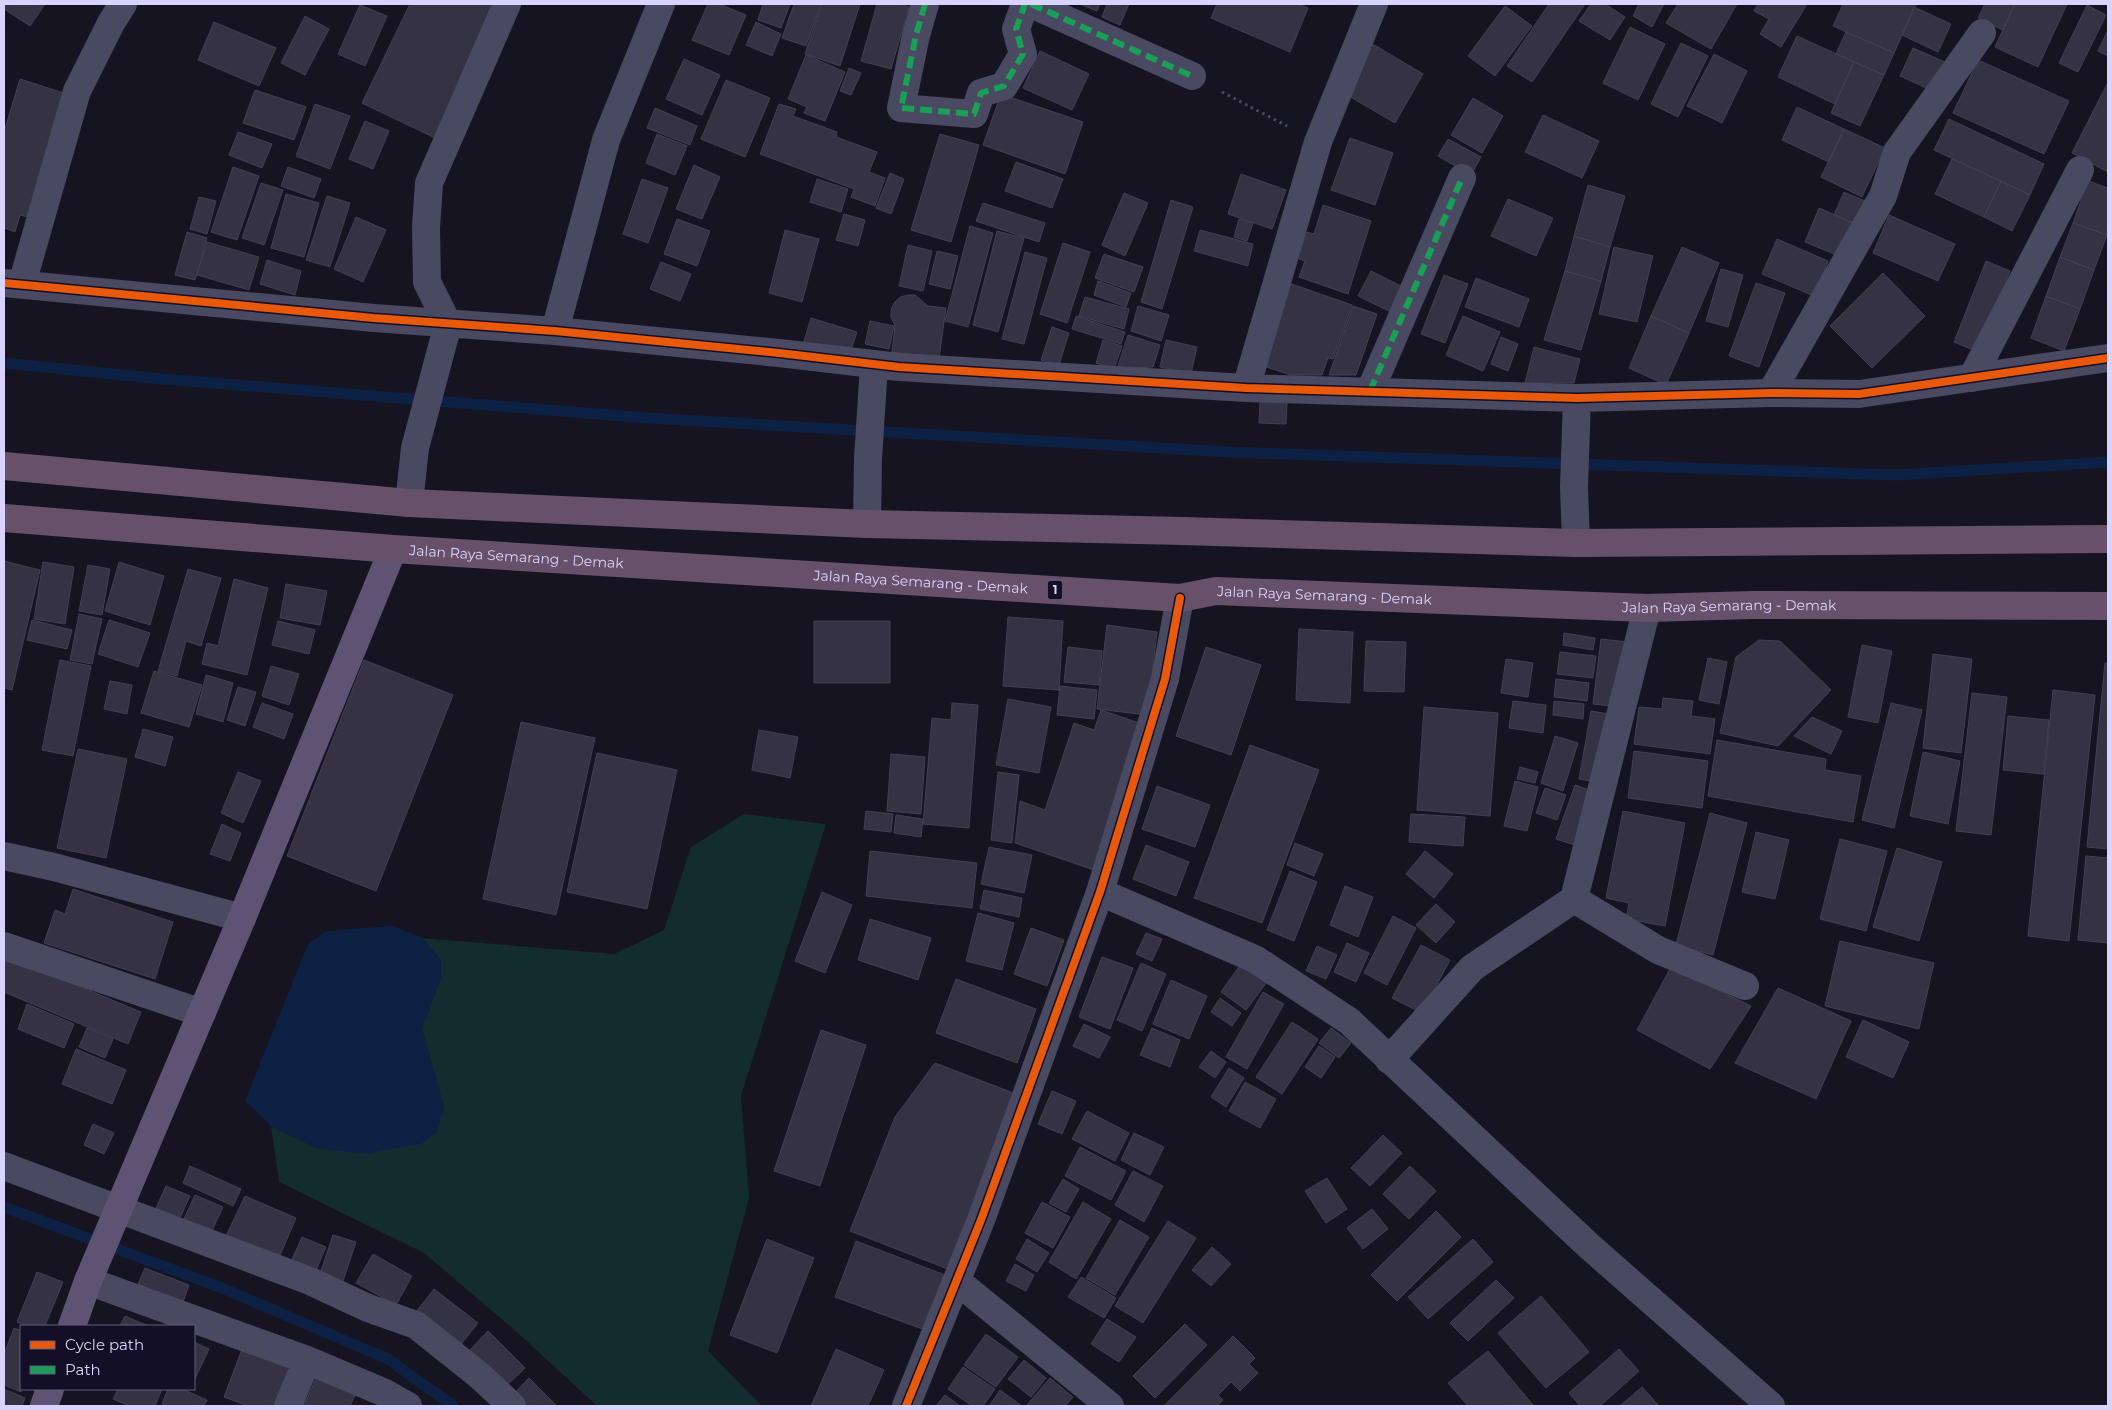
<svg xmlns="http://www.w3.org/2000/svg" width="2112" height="1410" font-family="Montserrat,sans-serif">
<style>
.green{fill:#132c2d}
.water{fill:#0d2144}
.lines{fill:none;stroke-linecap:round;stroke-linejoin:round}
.stream{stroke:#0d2144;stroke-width:11}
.building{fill:#343243;stroke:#433f54}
.path{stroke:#44505f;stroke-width:3;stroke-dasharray:2.5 4;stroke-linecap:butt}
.minor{stroke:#4a4962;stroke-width:28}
.major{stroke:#5e5373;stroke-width:28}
.highway{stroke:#67516a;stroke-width:28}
.quiet{stroke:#1a9f57;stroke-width:6;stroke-dasharray:12 6;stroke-linecap:butt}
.cycleway-casing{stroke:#130f26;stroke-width:11}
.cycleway{stroke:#e8590c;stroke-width:8}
.labels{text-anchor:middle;stroke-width:5;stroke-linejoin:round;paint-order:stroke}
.shield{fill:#130f26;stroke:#9e99be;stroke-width:1}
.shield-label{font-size:12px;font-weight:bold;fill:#d9d4ff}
.street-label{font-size:14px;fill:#d9d4ff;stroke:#130f26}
</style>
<rect width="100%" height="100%" fill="#161421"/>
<path class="green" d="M744,814l82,10 -85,272 8,102 -41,153 54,55h-165l-78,-72 -95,-81 -145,-71 -8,-56 46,22 127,-40 -22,-79 19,-52v-17l-19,-22 192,16 50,-24 27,-83z"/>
<path class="water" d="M393,926l29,12 19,22v17l-19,52 22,79 -7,24 -16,12 -58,10 -46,-6 -46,-22 -26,-25 63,-157 18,-13z"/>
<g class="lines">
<path class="stream" d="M4,363l159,16 485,39 582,34 667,23 211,-13
M4,1207l218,81 166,71 65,47"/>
</g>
<path class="building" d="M4,4h41l-15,22 -26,-17z
M410,4h89l-64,134 -73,-35z
M708,4h11l27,11 -17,40 -37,-15z
M763,4h27l-9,24 -23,-8z
M794,4h27l-15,42 -24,-8z
M822,4h38l-20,62 -35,-12z
M877,4h22l10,3 -18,62 -30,-8z
M1080,4h20l-3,7z
M1107,4h22l-9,21 -18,-8z
M1217,4h81l10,4 -18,44 -79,-34z
M1549,4h36l-53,78 -25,-16z
M1591,4h14l20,13 -15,23 -31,-19z
M1639,4h25l-12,23 -19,-11z
M1678,4h59l-26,45 -45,-26z
M1758,4h49l-26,43 -21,-13 9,-15 -15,-8z
M1843,4h73l-22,49 -61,-27z
M1985,4h30l-12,26 -25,-12z
M2015,4h52l-29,63 -43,-20z
M360,5l27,11 -22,50 -27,-12z
M2087,5l19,10 -28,57 -19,-9z
M1505,6l27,20 -37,50 -27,-20z
M1914,7l37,17 -13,28 -36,-17z
M305,16l24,13 -24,46 -24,-12z
M214,22l62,26 -17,38 -61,-26z
M756,22l25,12 -9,22 -26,-11z
M1630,27l35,17 -27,56 -35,-17z
M2108,30v26l-10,-5z
M1846,32l48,21 -10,22 -48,-21z
M1797,36l57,26 -19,42 -57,-27z
M1371,43l52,31 -28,49 -53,-31z
M1681,43l27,13 -30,61 -27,-13z
M1913,48l34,15 -14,28 -33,-15z
M1040,51l49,23 -17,36 -49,-22z
M1714,54l33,17 -25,52 -35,-17z
M806,55l39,17 -20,49 -21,-8 3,-6 -19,-8z
M684,59l36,16 -18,40 -36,-16z
M1978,60l91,41 -25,53 -91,-41z
M1854,62l30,13 -24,51 -29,-13z
M849,68l12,5 -10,22 -11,-4z
M20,79l50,16 -38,123 -12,-3 -5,17 -11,-4v-96z
M726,80l44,18 -25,59 -44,-18z
M2108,82v90l-36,-19z
M255,90l51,17 -12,33 -51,-17z
M1001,94l82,28 -18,52 -82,-29z
M1473,98l30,18 -21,37 -31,-18z
M315,104l35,12 -20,53 -34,-13z
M779,104l17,5 -3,7 44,16 -1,5 41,15 -8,20 16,6 -10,28 -24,-9 3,-8 -94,-35z
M1797,107l47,22 -15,33 -47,-22z
M655,108l42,18 -7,19 -43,-17z
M1543,115l56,26 -17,37 -57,-26z
M1949,119l95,45 -14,31 -96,-45z
M365,121l24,10 -16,38 -24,-10z
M1844,129l41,19 -23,49 -41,-20z
M238,132l34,12 -10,24 -33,-13z
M657,134l30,12 -12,29 -29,-12z
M940,134l39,11 -28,97 -40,-12z
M1350,138l43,15 -18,52 -44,-15z
M1448,139l33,18 -10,18 -33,-19z
M1952,159l49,22 -17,36 -49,-23z
M1016,162l47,17 -11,29 -47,-17z
M694,165l26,12 -18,42 -26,-10z
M233,167l26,9 -22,64 -26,-8z
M288,167l33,12 -7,19 -33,-12z
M890,173l14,6 -13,35 -15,-6z
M1241,174l45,16 -14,39 -44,-15z
M642,179l26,9 -20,55 -25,-9z
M817,179l31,10 -7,23 -31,-10z
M2001,181l29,14 -18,36 -28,-14z
M2088,181l20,7 -1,47 -34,-12z
M261,183l22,7 -19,55 -22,-7z
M1588,185l37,11 -15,51 -36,-11z
M1844,192l21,9 -10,23 -21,-9z
M1124,193l24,10 -23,53 -23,-11z
M286,194l33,9 -15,54 -33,-9z
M327,196l23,7 -20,64 -24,-7z
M199,197l17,4 -9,33 -17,-5z
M1508,199l45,19 -17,38 -45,-20z
M1171,200l22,7 -31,102 -21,-7z
M983,203l62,20 -6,19 -63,-21z
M1323,205l48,16 -23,73 -49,-17 6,-16 -8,-3 10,-26 7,2z
M1819,208l36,16 -14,33 -36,-15z
M844,214l21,6 -7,26 -22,-6z
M1889,215l66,29 -17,37 -65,-28z
M356,217l30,13 -23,52 -29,-13z
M677,219l33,12 -13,35 -33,-12z
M1239,219l14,4 -6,18 -13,-4z
M2073,223l34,12 -13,35 -34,-13z
M970,226l23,7 -25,94 -23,-6z
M785,230l34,9 -17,63 -33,-9z
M1200,230l53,14 -5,22 -54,-15z
M997,231l27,7 -26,94 -25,-7z
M187,232l20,6 -12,42 -20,-5z
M1574,236l36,11 -9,34 -36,-10z
M1777,239l51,22 -14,35 -52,-22z
M207,242l52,15 -10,33 -52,-15z
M1063,243l27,9 -23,71 -27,-9z
M908,245l24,6 -9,40 -24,-5z
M1614,247l39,9 -16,66 -38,-8z
M1682,247l37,16 -30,70 -38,-17z
M937,251l21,5 -8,33 -21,-5z
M1025,252l22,6 -23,86 -22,-5z
M1104,254l39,13 -9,25 -39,-14z
M2060,257l34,13 -14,39 -34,-13z
M267,260l34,11 -6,24 -35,-11z
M1986,261l24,10 -32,81 -24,-10z
M661,262l30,12 -11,27 -30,-12z
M1721,269l22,6 -15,52 -22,-6z
M1371,271l34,17 -12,25 -35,-17z
M1565,271l36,10 -20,69 -37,-10z
M1883,273l42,43 -53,52 -42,-42z
M1444,275l24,9 -23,59 -24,-9z
M1476,278l53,21 -10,28 -54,-20z
M1098,281l33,12 -5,14 -32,-12z
M1289,283l63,22 -19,54 -5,-1 -6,17h-31l-31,-10z
M1756,283l29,10 -26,74 -30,-11z
M908,295h7l13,11 18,2 -7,50 -47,-6 3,-26 -4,-9v-7l3,-7 6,-6z
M2046,296l34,13 -16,42 -33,-13z
M1085,297l44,12 -5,20 -45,-13z
M1138,306l31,9 -8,26 -30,-10z
M1353,306l24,8 -21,61h-27z
M1076,316l49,16 -4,12 -49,-15z
M1463,316l37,16 -17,39 -37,-16z
M1651,316l38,17 -23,52 -37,-17z
M811,318l46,14 -5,15 -49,-3z
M870,321l24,5 -5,23 -24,-5z
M1052,327l17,6 -10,32 -18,-5z
M1128,335l32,10 -7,22 -36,2z
M1501,337l17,7 -10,27 -17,-7z
M1103,340l19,6 -8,23 -18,-6z
M1166,340l31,7 -6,27 -31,-7z
M1534,347l46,12 -6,24h-49z
M1260,401l27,2 -1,21 -27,-1z
M4,561l36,9 -28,120 -8,-2z
M43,562l31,5 -9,57 -31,-5z
M119,562l45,14 -14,49 -45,-14z
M88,565l22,4 -8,46 -23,-4z
M188,569l33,9 -20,68 -15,-5 -9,35 -19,-5z
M234,579l34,9 -21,87 -45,-11 5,-21 11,3z
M286,584l41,7 -7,34 -40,-7z
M79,614l23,5 -10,45 -22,-4z
M1008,617l55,4 -4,69 -56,-4z
M32,620l40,10 -5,19 -40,-9z
M109,620l41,13 -12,34 -40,-13z
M278,621l37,9 -6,24 -37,-9z
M814,621h76v62h-76z
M1107,625l50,7 -10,83 -50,-6z
M1299,629l54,3 -3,71 -54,-3z
M1564,633l31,5 -2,12 -30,-5z
M1601,639l27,3 -9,65 -26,-3z
M1759,640l21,1 51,49 -53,56 -58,-13 16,-76z
M1366,641l40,1 -2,50 -40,-1z
M1862,645l30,6 -14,72 -30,-6z
M1068,647l34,4 -3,34 -35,-3z
M1206,647l55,18 -30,90 -55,-19z
M1560,652l36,4 -3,22 -36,-4z
M1933,654l39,5 -11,94 -38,-5z
M1708,658l19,4 -8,42 -20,-4z
M1506,659l27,4 -5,34 -27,-4z
M60,660l31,6 -18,90 -31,-6z
M364,660l89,35 -77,196 -89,-35z
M2105,663h3v186l-21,-2z
M271,666l28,8 -10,31 -27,-9z
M154,671l48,14 -13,42 -48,-14z
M206,675l27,8 -10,39 -27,-8z
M1556,679l33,4 -2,18 -33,-4z
M110,681l22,4 -5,29 -23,-5z
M1060,686l37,4 -3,29 -37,-4z
M238,687l18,5 -11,34 -18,-6z
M2053,690l42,5 -26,246 -41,-5z
M1972,693l35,4 -16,138 -35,-4z
M1663,698l30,3 -2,15 24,3 -5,35 -76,-10 5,-37 23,2z
M1008,699l43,8 -12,66 -43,-8z
M1513,701l33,4 -3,28 -34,-5z
M1554,701l30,3 -1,15 -30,-4z
M262,703l31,11 -9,25 -31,-12z
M952,703l26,2 -9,123 -46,-4 9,-106 19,2z
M1891,703l31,7 -28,118 -32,-8z
M1424,707l74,6 -8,103 -73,-6z
M1101,710l44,15 -51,145 -79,-27 5,-42 25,9 29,-87 20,7z
M1591,711l23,4 -12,68 -23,-4z
M2008,716l41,4 -5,54 -41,-4z
M1812,717l30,14 -11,23 -37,-18z
M521,722l74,16 -39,177 -73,-16z
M143,729l30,8 -8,29 -30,-9z
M759,730l39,7 -8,41 -38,-8z
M1555,736l23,7 -15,48 -22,-8z
M1717,740l109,19 -1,11 36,6 -8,46 -145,-26z
M1250,745l69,25 -57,153 -68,-25z
M78,749l49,10 -21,99 -49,-10z
M1634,751l74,10 -6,47 -74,-10z
M1923,752l37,9 -12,63 -38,-8z
M597,753l80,17 -30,139 -80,-17z
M891,754l34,3 -4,57 -34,-3z
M1520,767l18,5 -3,11 -18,-4z
M238,772l23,9 -18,42 -22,-10z
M998,772l21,3 -7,68 -21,-3z
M1515,781l23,6 -11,44 -23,-5z
M1575,785l20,7 -20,53 -19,-6z
M1157,786l53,19 -15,42 -53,-18z
M1545,788l21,7 -9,25 -21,-7z
M866,811l27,3 -2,18 -27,-3z
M1623,811l62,12 -20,103 -39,-7 3,-16 -23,-5z
M1710,813l37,10 -34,132 -37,-10z
M1411,814l54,3 -2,29 -54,-4z
M896,815l27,4 -2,18 -27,-4z
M222,824l19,9 -11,28 -20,-7z
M1756,832l33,8 -14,59 -33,-7z
M1840,839l47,12 -21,80 -46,-12z
M1295,843l28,11 -9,22 -27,-11z
M1146,845l43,17 -13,34 -43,-17z
M989,847l43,8 -8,38 -43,-9z
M1897,848l45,14 -23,79 -46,-14z
M870,851l107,12 -5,45 -106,-12z
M1425,851l28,23 -19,24 -28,-24z
M2086,856l22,2v85l-30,-3z
M1290,871l27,11 -23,59 -27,-11z
M1345,886l28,11 -15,40 -28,-12z
M73,889l100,33 -18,57 -111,-36 11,-33 10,4z
M984,890l38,8 -3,19 -39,-8z
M822,892l30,13 -27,68 -30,-12z
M1436,904l19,18 -19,21 -20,-18z
M978,913l36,10 -12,47 -36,-9z
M1393,916l23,12 -29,57 -23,-12z
M870,919l61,19 -13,42 -60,-20z
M1031,928l33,12 -17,46 -33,-12z
M1146,933l16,6 -10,22 -16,-7z
M1840,941l94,22 -15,66 -94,-23z
M1347,943l22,10 -13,29 -22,-10z
M1421,945l29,15 -28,53 -30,-15z
M1317,946l20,9 -11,24 -20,-8z
M4,955l137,57 -13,32 -124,-52z
M1102,957l31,11 -23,61 -31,-12z
M1141,963l25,11 -24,57 -25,-11z
M1241,964l26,18 -21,28 -25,-18z
M1671,967l80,39 -41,63 -73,-39z
M956,979l80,30 -19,54 -81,-30z
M1171,980l36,16 -18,43 -36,-15z
M1778,988l73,33 -35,78 -81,-36z
M1263,992l21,12 -37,65 -21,-12z
M1220,998l21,15 -9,13 -21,-14z
M27,1004l47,20 -10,24 -46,-19z
M1863,1020l46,22 -16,36 -47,-21z
M1292,1022l26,17 -36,55 -26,-17z
M1084,1024l26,13 -11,21 -26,-12z
M87,1028l26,11 -8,19 -26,-11z
M1152,1028l28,12 -10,27 -30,-12z
M1331,1028l20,15 -12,15 -20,-15z
M821,1030l45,15 -46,141 -46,-15z
M1319,1046l16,11 -14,21 -16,-11z
M76,1049l50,21 -14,34 -50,-20z
M1211,1051l15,11 -11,16 -16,-11z
M935,1063l81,31 -68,175 -98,-38 45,-114z
M1229,1068l15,10 -18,29 -15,-10z
M1245,1082l31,17 -16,29 -31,-17z
M1052,1091l24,10 -14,33 -24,-10z
M1087,1111l42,22 -14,28 -43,-22z
M93,1124l21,9 -10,21 -20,-9z
M1134,1133l30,14 -14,28 -29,-15z
M1383,1135l19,18 -32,33 -19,-18z
M1080,1147l46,24 -15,29 -46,-24z
M190,1166l51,23 -8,17 -50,-23z
M1410,1166l26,25 -27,28 -26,-25z
M1133,1171l30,15 -19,36 -29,-17z
M1327,1178l20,31 -21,14 -21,-32z
M1063,1179l16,10 -13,23 -17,-9z
M166,1186l24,10 -10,22 -24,-10z
M195,1195l28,12 -12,26 -28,-12z
M245,1196l51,22 -18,42 -52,-24z
M1042,1202l28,15 -17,31 -28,-15z
M1083,1202l28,17 -35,60 -27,-17z
M1372,1209l16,20 -25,20 -16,-21z
M1436,1211l25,26 -64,64 -26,-26z
M1120,1220l29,17 -34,58 -29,-17z
M1168,1221l28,17 -53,85 -28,-17z
M333,1235l23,7 -14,42 -23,-7z
M302,1237l24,10 -12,28 -24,-11z
M767,1239l47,19 -37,95 -47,-18z
M1027,1239l22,14 -12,19 -21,-13z
M1473,1239l20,23 -65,57 -20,-22z
M856,1241l89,34 -20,55 -90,-33z
M1212,1247l19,17 -20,22 -19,-16z
M373,1254l39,22 -16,29 -40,-22z
M1015,1264l19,11 -8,16 -20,-10z
M145,1268l44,17 -6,17 -45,-18z
M37,1272l26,10 -18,44h-17l-11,-4z
M1081,1277l35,21 -12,20 -36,-21z
M1496,1280l18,18 -46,43 -18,-18z
M434,1289l44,34 -19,24 -43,-35z
M1541,1296l48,56 -43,36 -48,-55z
M125,1316l23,10h-28z
M1107,1319l29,18 -17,25 -28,-18z
M1185,1324l22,21 -52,53 -22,-22z
M14,1328l7,3v61l-17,-7v-31z
M488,1331l37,37 -20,19 -36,-36z
M986,1334l32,23 -22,30 -32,-22z
M1233,1336l22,22 -6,6 9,9 -18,18 -9,-9 -13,13 5,5 -6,6h-53z
M194,1342l15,7 -15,32z
M244,1344l48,19 -16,43h-28l-24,-9z
M836,1349l48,21 -16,36h-57z
M1619,1349l20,22 -39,35h-20l-11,-13z
M1488,1351l45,54 -65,1 -20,-23z
M1024,1360l22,18 -15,19 -23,-18z
M963,1367l32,22 -12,17h-11l-24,-17z
M316,1378l39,17 -5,11h-46z
M529,1378l28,28h-41l-7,-7z
M1050,1378l23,19 -8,9h-39z
M1642,1387l17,19h-39z
M4,1389l21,9 -3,8h-18z
M118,1389h44l-7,17h-25l-17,-7z
M168,1389h14l25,11 -3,6h-36l-6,-2z
M1000,1390l22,16h-33z
M945,1395l15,11h-24z"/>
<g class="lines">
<path class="path" d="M1222,92l65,34"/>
<path class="minor" d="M925,4l-9,31 -15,73 73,6 7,-21 23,-7 19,-32 -7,-25 9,-25
M1031,4l161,72
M4,283l370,35 181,13 224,22 120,14 347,21 331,10 194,-5 88,1 249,-36
M22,284l55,-193 34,-68 12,-19
M555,331l51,-191 55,-136
M1972,378l108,-208
M1246,388l72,-246 56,-138
M1370,391l92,-213
M1771,393l112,-197 14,-44 85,-119
M409,503l6,-55 33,-124 -21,-42 -1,-54 3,-45 78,-179
M867,524l1,-65 6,-94
M1576,543l-2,-56 3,-89
M1647,608l-73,291 84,51 87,36
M4,856l50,11 188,51
M1100,892l155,67 94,62 240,225 182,160
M4,946l198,67
M1389,1060l83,-92 102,-69
M4,1166l306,115 58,27 48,17 64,51 32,30
M88,1281l219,79 78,33 23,13
M957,1281l153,125
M288,1406l19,-46
M906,1406l75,-186 119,-328 65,-213 15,-81"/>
<path class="major" d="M72,1326l16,-45 154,-363 151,-369
M44,1406l6,-17"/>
<g class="highway">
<path d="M4,466l405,37 458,21 316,7 393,12 532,-4"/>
<path id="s1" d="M4,518l389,31 787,49 36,-7 431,17 105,-3 356,1"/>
</g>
<path class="quiet" d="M925,4l-9,31 -15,73 73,6 7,-21 23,-7 19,-32 -7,-25 9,-25
M1031,4l161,72
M1370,391l92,-213"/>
<g class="cycleway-casing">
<path id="cycleway" d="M4,283l370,35 181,13 224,22 120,14 347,21 331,10 194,-5 88,1 249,-36
M906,1406l75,-186 119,-328 65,-213 15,-81"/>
</g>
<use href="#cycleway" class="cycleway"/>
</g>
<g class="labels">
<rect class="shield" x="1047.5" y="580.5" width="15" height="19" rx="4"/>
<g class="shield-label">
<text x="1055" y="594">1</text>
</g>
<g class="street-label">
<text dy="5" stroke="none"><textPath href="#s1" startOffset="514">Jalan Raya Semarang - Demak</textPath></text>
<text dy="5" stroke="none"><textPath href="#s1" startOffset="919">Jalan Raya Semarang - Demak</textPath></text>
<text dy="5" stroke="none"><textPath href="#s1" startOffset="1324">Jalan Raya Semarang - Demak</textPath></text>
<text dy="5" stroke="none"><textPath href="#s1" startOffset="1729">Jalan Raya Semarang - Demak</textPath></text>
</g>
</g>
<rect width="2112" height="1410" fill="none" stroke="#d9d4ff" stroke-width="10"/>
<rect x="20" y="1325" width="175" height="65" fill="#130f26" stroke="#625e7d"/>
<rect x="30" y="1341" width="25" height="8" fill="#e8590c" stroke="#625e7d"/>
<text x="65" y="1350" font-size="15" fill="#d9d4ff">Cycle path</text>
<rect x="30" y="1366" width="25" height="8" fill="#1a9f57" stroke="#625e7d"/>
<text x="65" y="1375" font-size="15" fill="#d9d4ff">Path</text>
</svg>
